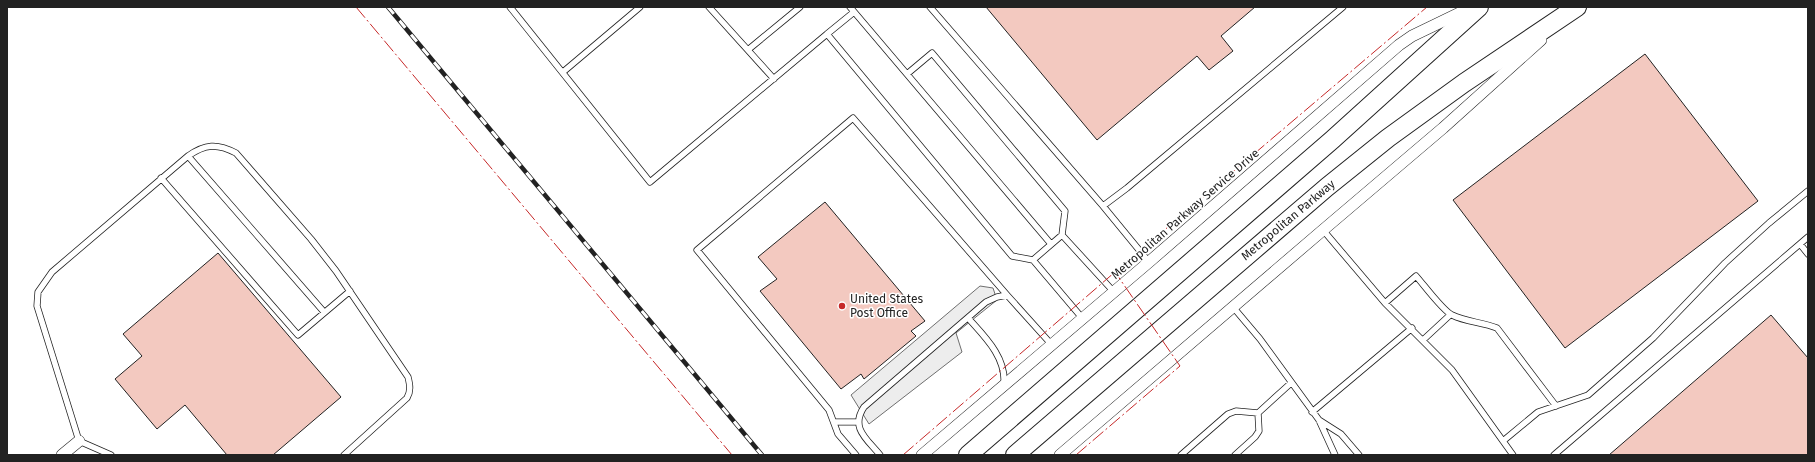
<svg xmlns="http://www.w3.org/2000/svg" width="1815" height="462" font-family="'Fira Sans',sans-serif">
<style>
.parking{fill:#ededed;stroke:#6f6f6f}
.building{fill:#f3c9c0;stroke:#222}
.lines{fill:none;stroke-linecap:round;stroke-linejoin:round}
.service-casing{stroke:#222;stroke-width:7}
.minor-casing{stroke:#222;stroke-width:12}
.primary-casing{stroke:#222;stroke-width:20}
.service{stroke:#fff;stroke-width:5.5}
.minor{stroke:#fff;stroke-width:11}
.primary{stroke:#fff;stroke-width:18}
.rail-casing{stroke:#222;stroke-width:4.5}
.rail{stroke:#fff;stroke-width:3;stroke-dasharray:9;stroke-linecap:butt}
.power{stroke:#c62828;stroke-width:1;stroke-dasharray:14 3 2 3;stroke-linecap:butt}
.poi-dot{fill:#c62828;stroke:#fff;stroke-width:1.5}
.labels{text-anchor:middle;stroke-width:3;stroke-linejoin:round;paint-order:stroke}
.street-label{font-size:12px;fill:#222;stroke:#fff}
.poi-label{font-size:12px;fill:#222;stroke:#fff;text-anchor:start}
</style>
<rect width="100%" height="100%" fill="#fff"/>
<path class="parking" d="M980,286l13,2 4,12 -41,33 6,19 -93,72 -18,-29z"/>
<path class="building" d="M986,7h269l-34,29 12,15 -24,19 -12,-14 -100,84z
M1645,54l113,147 -193,147 -112,-148z
M825,202l100,119 -14,10 5,5 -52,43 -3,-5 -20,15 -81,-98 17,-12 -19,-22z
M218,253l123,144 -68,58h-46l-42,-50 -28,24 -42,-50 27,-23 -19,-22z
M1771,315l37,43v97h-199z"/>
<g class="lines">
<g class="service-casing">
<path id="service" d="M510,7l140,175 177,-148 185,222 21,4
M709,7l65,72
M850,7l201,237
M930,7l173,199 46,56
M827,34l27,-22
M749,49l51,-42
M563,72l77,-65
M907,74l25,-21 133,158 -3,24
M188,156l136,156
M161,178l137,157 52,-44
M1103,206l24,-18 216,-181
M1323,230l62,73 67,67 61,85
M1800,244l8,10
M1385,303l31,-27c8,9 27,35 36,39 14,7 30,7 45,13l59,78
M1233,307l27,32 59,81 16,35
M968,318c17,19 38,39 36,66
M1083,319l-50,-59 29,-25 52,57
M1423,340l27,-25
M1312,412l100,-84
M1258,413l33,-30
M1319,420l22,14 18,21
M834,422h24
M1503,441l35,-29 50,-17 65,-57 72,-75 44,-40 39,-32
M111,455l-32,-14 -42,-135 1,-14 14,-20 136,-116c17,-12 29,-13 48,-3l75,86 25,32 72,106c2,8 3,14 -1,21l-63,57
M856,455l-18,-21 -9,-24 -132,-160 156,-132 154,177
M880,455c-13,-16 -30,-27 -16,-48l122,-105 11,-5 10,-2 45,50
M1181,455l47,-41 8,-3 22,2
M1235,455l20,-18 4,-6 -1,-18
M1554,455l254,-218"/>
</g>
<g class="minor-casing">
<path id="minor" d="M62,455l17,-14
M922,455l227,-193 250,-217 13,-9 60,-29
M1060,455l263,-225 120,-102 98,-88"/>
</g>
<g class="primary-casing">
<path id="primary" d="M968,455l364,-315 147,-133
M1015,455l312,-268 61,-49 76,-55 113,-76"/>
</g>
<use href="#service" class="service"/>
<use href="#minor" class="minor"/>
<use href="#primary" class="primary"/>
<g class="rail-casing">
<path id="rail" d="M388,7l374,448"/>
</g>
<use href="#rail" class="rail"/>
<path class="power" d="M356,7l376,448
M903,455l212,-183 312,-265
M1076,455l104,-89 -65,-94"/>
</g>
<circle class="poi-dot" cx="842" cy="306" r="4"/>
<g class="labels">
<g class="street-label">
<text transform="translate(1185 214) rotate(-41)" y="4">Metropolitan Parkway Service Drive</text>
<text transform="translate(1288 220) rotate(-40)" y="4">Metropolitan Parkway</text>
</g>
<g class="poi-label">
<text x="850" y="303">United States<tspan x="850" dy="14">Post Office</tspan></text>
</g>
</g>
<rect width="1815" height="462" fill="none" stroke="#222222" stroke-width="16"/>
</svg>
